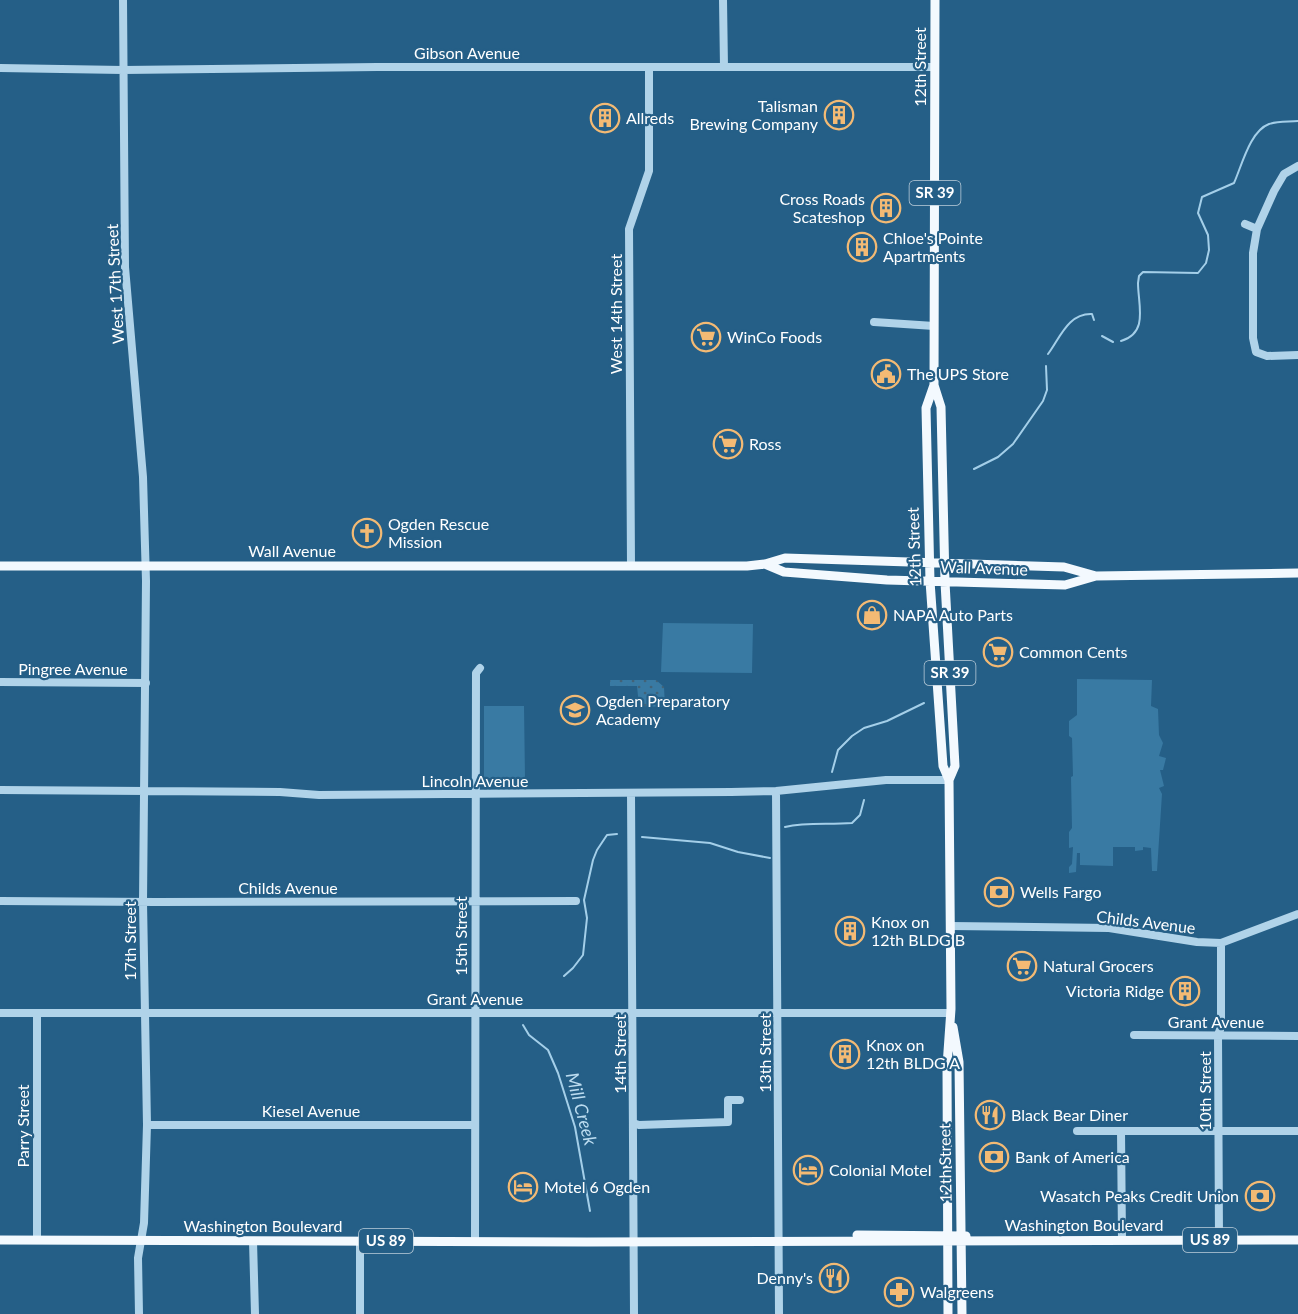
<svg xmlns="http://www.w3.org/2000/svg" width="1298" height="1314" font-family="Lato,sans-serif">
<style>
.grass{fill:#397aa3}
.park{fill:url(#park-dots)}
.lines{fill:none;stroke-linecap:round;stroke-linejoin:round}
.stream{stroke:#a4cfe9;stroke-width:2}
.minor{stroke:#b0d3e9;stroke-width:8}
.major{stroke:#f3f9fe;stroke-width:9}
.labels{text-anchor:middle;stroke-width:4.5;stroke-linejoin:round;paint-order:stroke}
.shield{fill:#255f87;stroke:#becfdb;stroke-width:1.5}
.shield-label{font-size:15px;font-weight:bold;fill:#fff}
.street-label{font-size:16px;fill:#fff;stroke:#255f87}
.poi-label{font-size:16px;fill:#fff;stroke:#255f87;text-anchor:start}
.water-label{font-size:18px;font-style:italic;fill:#bcdcf0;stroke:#255f87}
</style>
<defs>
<pattern id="park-dots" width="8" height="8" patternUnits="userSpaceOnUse" patternTransform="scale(1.5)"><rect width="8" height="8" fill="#397aa3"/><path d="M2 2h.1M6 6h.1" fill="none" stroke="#426378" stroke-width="1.8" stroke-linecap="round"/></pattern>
</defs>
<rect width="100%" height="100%" fill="#255f87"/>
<path class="grass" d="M663,623l90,1 -1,49 -91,-1z
M1077,679l75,1 -1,26 7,3 1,26 4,8 -4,13 7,2 -3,12h-3l4,16 -5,2 3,6 -5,77h-5l-1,-23 -8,-1v3l-8,1v-4h-22v19l-33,-1v-12h-3l-1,19 -7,1v-6l3,-3 1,-17 -4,1v-16l3,-4 -1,-51 2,-1 -1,-38 -3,-2v-15l8,-6z
M484,706h40l1,72h-41z"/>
<path class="park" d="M610,680h46l8,7 1,20 -26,-1 -2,-20h-27z"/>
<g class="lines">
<path class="stream" d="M1102,336l11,6
M1121,341c28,-8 17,-36 17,-58l1,-7 4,-4 55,1 8,-10 3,-13 -1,-15 -10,-22 4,-16 32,-14c8,-18 16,-52 35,-59 9,-3 20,-2 29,-3
M1048,354c12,-16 20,-41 44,-40l2,6
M974,469l24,-12 15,-13 30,-43 4,-11 -1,-24
M832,772l6,-22 14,-14 12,-8 23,-7 37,-18
M785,827c22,-5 44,-2 67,-4l8,-8 4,-15
M642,837l68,6 28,9 32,6
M564,976l9,-8 10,-13 4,-37 -3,-18 9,-40 4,-10 10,-15 10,-1
M523,1025l6,10 19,15 10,23 17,54 15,84"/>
<path class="minor" d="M123,0l2,267 18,210 3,104 -3,321 4,223 -3,98 -6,35 1,56
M723,0l1,67
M0,68l123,2 254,-3h557
M1298,166l-14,8 -10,17 -17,38 -4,24v85l3,14 11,4 31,-1
M1245,224l12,5
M874,322l60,4
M631,565l-2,-336 20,-58v-104
M0,682l146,1
M0,790l280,2 39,3 412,-3 45,-1 110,-11h63
M776,791l3,523
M631,793l3,521
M0,901l156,1 420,-1
M950,926l159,2 88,14 24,1 77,-29
M0,1013h951
M1134,1035l164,1
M633,1123l6,2 89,-3v-22h12
M147,1125h328
M1077,1131h221
M1121,1131l1,109
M37,1240v-227
M1219,1240l-1,-205 3,-8v-84
M253,1241l2,73
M360,1241v73
M475,1241l1,-568 4,-5"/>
<path class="major" d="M935,0l-1,385 7,22 4,175 10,184 -6,14
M934,385l-8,23 4,173 13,185 6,14 2,229 -4,57 1,248
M765,564l19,8 103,8 178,5 31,-9 202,-3
M0,566h747l18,-2 20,-6 279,9 32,9
M953,1027l6,35 3,252
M857,1235l109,1
M0,1240l587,2 711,-2"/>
</g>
<defs>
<g id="building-ring" transform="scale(1.5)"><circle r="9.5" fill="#255f87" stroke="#f3ba74" stroke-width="1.5"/><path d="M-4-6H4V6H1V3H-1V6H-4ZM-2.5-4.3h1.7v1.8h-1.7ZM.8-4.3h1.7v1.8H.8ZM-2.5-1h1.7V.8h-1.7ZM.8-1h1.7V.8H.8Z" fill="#f3ba74"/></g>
<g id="supermarket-ring" transform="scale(1.5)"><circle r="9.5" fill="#255f87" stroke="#f3ba74" stroke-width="1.5"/><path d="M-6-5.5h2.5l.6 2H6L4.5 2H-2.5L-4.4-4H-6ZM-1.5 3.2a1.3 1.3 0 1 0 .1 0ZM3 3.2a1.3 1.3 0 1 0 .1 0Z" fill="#f3ba74"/></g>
<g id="civic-ring" transform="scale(1.5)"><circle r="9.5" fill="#255f87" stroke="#f3ba74" stroke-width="1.5"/><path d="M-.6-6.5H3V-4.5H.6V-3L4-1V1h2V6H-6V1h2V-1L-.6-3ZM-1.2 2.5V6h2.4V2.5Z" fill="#f3ba74"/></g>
<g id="church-ring" transform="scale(1.5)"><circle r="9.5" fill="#255f87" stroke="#f3ba74" stroke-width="1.5"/><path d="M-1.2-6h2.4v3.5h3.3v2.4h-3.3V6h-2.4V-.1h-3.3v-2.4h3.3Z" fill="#f3ba74"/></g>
<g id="shop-ring" transform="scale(1.5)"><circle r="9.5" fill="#255f87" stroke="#f3ba74" stroke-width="1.5"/><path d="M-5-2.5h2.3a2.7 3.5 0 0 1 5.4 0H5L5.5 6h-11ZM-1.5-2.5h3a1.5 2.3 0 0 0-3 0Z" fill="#f3ba74"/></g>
<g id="school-ring" transform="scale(1.5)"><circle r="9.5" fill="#255f87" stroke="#f3ba74" stroke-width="1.5"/><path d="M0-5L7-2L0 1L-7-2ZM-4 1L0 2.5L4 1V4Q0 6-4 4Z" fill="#f3ba74"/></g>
<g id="bank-ring" transform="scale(1.5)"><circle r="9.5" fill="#255f87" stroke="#f3ba74" stroke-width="1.5"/><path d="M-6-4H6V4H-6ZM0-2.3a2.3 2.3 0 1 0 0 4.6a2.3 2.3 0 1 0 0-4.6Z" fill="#f3ba74"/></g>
<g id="restaurant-ring" transform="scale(1.5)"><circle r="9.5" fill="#255f87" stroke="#f3ba74" stroke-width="1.5"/><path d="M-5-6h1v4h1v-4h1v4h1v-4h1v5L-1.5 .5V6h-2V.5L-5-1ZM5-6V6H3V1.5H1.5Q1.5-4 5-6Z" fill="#f3ba74"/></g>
<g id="hotel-ring" transform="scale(1.5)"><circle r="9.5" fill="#255f87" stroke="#f3ba74" stroke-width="1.5"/><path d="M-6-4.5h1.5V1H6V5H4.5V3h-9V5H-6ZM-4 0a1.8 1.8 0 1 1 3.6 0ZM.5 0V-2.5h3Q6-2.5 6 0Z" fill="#f3ba74"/></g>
<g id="pharmacy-ring" transform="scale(1.5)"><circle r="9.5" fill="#255f87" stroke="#f3ba74" stroke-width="1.5"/><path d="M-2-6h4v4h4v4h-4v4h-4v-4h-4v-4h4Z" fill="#f3ba74"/></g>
</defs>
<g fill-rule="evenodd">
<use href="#building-ring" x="839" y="115"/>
<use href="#building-ring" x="605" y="118"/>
<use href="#building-ring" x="886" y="208"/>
<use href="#building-ring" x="862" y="247"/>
<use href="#supermarket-ring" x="706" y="337"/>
<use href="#civic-ring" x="886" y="374"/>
<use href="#supermarket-ring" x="728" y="444"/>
<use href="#church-ring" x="367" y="533"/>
<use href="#shop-ring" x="872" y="615"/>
<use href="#supermarket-ring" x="998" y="652"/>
<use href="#school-ring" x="575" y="710"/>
<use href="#bank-ring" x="999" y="892"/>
<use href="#building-ring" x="850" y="931"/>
<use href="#supermarket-ring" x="1022" y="966"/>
<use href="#building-ring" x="1185" y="991"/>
<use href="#building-ring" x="845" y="1054"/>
<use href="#restaurant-ring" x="990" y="1115"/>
<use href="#bank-ring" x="994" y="1157"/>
<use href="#hotel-ring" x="808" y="1170"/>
<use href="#hotel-ring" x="523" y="1187"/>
<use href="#bank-ring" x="1260" y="1196"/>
<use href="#restaurant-ring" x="834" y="1278"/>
<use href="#pharmacy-ring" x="899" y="1292"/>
</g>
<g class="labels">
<g class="shield">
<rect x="909.5" y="181" width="51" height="24" rx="4.5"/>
<rect x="924.5" y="661" width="51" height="24" rx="4.5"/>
<rect x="1183" y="1228" width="54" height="24" rx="4.5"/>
<rect x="359" y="1229" width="54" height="24" rx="4.5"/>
</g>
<g class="shield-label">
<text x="935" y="198">SR 39</text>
<text x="950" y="678">SR 39</text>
<text x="1210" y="1245">US 89</text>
<text x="386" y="1246">US 89</text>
</g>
<g class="street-label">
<text x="467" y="59">Gibson Avenue</text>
<text transform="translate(920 67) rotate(-90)" y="6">12th Street</text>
<text transform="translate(115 284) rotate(-93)" y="6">West 17th Street</text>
<text transform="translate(616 314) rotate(-90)" y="6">West 14th Street</text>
<text transform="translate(914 547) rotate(-92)" y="6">12th Street</text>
<text x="292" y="557">Wall Avenue</text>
<text transform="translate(984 568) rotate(2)" y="6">Wall Avenue</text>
<text x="73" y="675">Pingree Avenue</text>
<text x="475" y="787">Lincoln Avenue</text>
<text x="288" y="894">Childs Avenue</text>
<text transform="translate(1146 922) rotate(7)" y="6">Childs Avenue</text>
<text transform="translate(461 936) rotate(-90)" y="6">15th Street</text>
<text transform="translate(130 941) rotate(-90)" y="6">17th Street</text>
<text x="475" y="1005">Grant Avenue</text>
<text x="1216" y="1028">Grant Avenue</text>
<text transform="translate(765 1053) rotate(-90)" y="6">13th Street</text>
<text transform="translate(620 1054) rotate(-90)" y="6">14th Street</text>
<text transform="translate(1205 1091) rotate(-90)" y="6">10th Street</text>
<text x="311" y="1117">Kiesel Avenue</text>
<text transform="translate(23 1126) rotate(-90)" y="6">Parry Street</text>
<text transform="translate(945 1163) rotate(-91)" y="6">12th Street</text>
<text x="1084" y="1231">Washington Boulevard</text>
<text x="263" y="1232">Washington Boulevard</text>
</g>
<g class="poi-label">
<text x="818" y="112" text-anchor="end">Talisman<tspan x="818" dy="18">Brewing Company</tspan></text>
<text x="626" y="124">Allreds</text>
<text x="865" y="205" text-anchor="end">Cross Roads<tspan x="865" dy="18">Scateshop</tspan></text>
<text x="883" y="244">Chloe's Pointe<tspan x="883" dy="18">Apartments</tspan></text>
<text x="727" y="343">WinCo Foods</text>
<text x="907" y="380">The UPS Store</text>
<text x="749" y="450">Ross</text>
<text x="388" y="530">Ogden Rescue<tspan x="388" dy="18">Mission</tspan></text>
<text x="893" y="621">NAPA Auto Parts</text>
<text x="1019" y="658">Common Cents</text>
<text x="596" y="707">Ogden Preparatory<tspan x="596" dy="18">Academy</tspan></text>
<text x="1020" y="898">Wells Fargo</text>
<text x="871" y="928">Knox on<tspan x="871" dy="18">12th BLDG B</tspan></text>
<text x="1043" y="972">Natural Grocers</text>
<text x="1164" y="997" text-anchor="end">Victoria Ridge</text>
<text x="866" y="1051">Knox on<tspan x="866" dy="18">12th BLDG A</tspan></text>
<text x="1011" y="1121">Black Bear Diner</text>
<text x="1015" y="1163">Bank of America</text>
<text x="829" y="1176">Colonial Motel</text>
<text x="544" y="1193">Motel 6 Ogden</text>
<text x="1239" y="1202" text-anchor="end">Wasatch Peaks Credit Union</text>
<text x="813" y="1284" text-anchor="end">Denny's</text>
<text x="920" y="1298">Walgreens</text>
</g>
<g class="water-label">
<text transform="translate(581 1109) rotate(75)" y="6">Mill Creek</text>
</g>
</g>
</svg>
